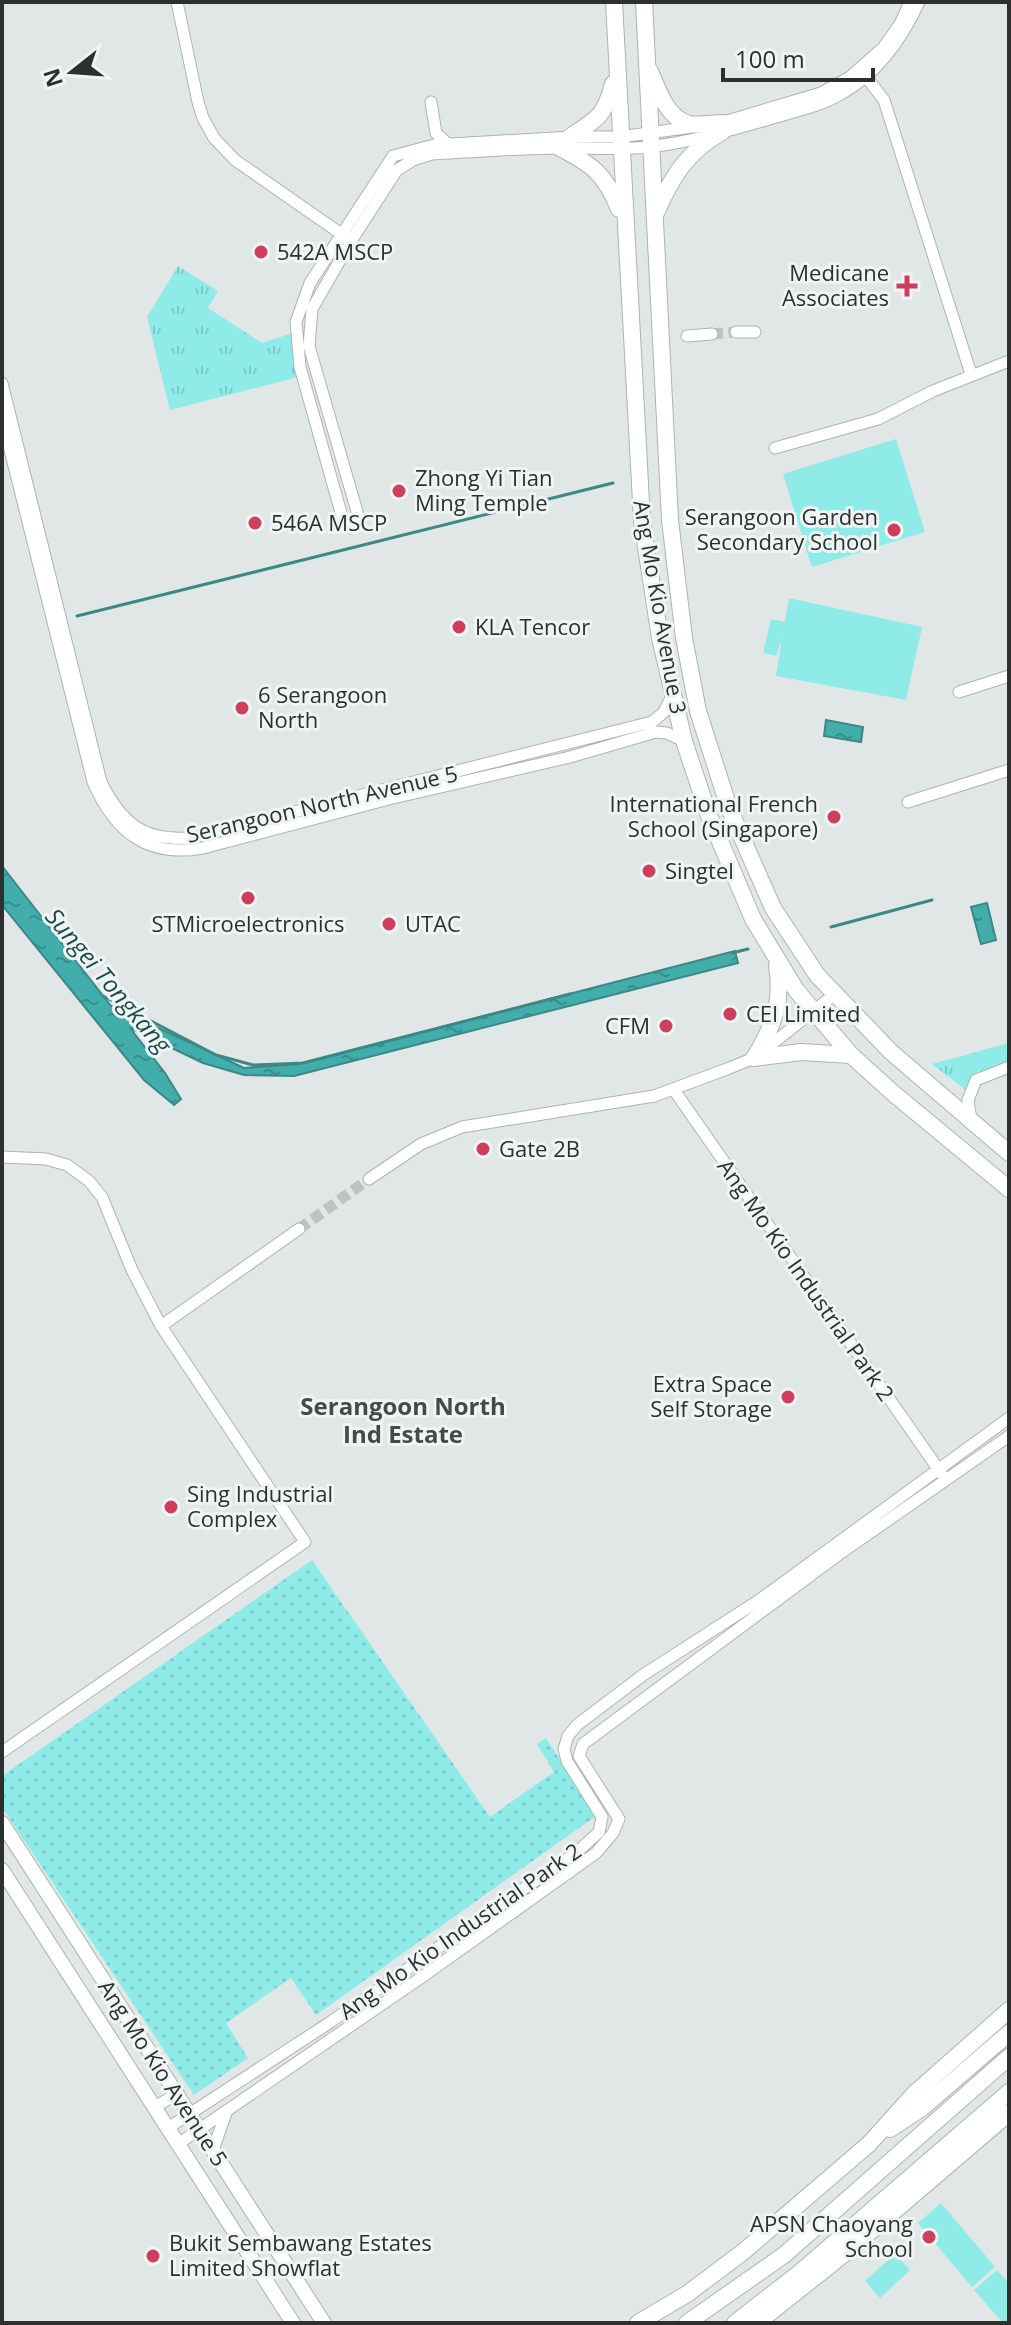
<svg xmlns="http://www.w3.org/2000/svg" width="1011" height="2325" font-family="'Open Sans',sans-serif">
<style>
.grass{fill:url(#grass-dots)}
.park{fill:url(#park-tufts)}
.pitch{fill:#8eebe8}
.water{fill:url(#water-ripples);stroke:#3c8886;stroke-width:2}
.lines{fill:none;stroke-linecap:round;stroke-linejoin:round}
.stream{stroke:#3c8886;stroke-width:3}
.minor-tunnel{stroke:#bdc2c2;stroke-width:11;stroke-dasharray:11 5.5;stroke-linecap:butt}
.minor-casing{stroke:#adb3b3;stroke-width:13}
.major-casing{stroke:#adb3b3;stroke-width:16}
.highway-casing{stroke:#adb3b3;stroke-width:18}
.minor{stroke:#fff;stroke-width:11}
.major{stroke:#fff;stroke-width:14}
.highway{stroke:#fff;stroke-width:16}
.poi-dot{fill:#cf3f5b;stroke:#eef5f4;stroke-width:3}
.labels{text-anchor:middle;stroke-width:6;stroke-linejoin:round;paint-order:stroke}
.poi-label{font-size:22px;fill:#2d302f;stroke:#eef5f4;text-anchor:start}
.street-label{font-size:22px;fill:#2d302f;stroke:#eef5f4}
.water-label{font-size:24px;font-style:italic;fill:#1b4a49;stroke:#eef5f4}
.neighbourhood-label{font-size:24px;font-weight:bold;fill:#444949;stroke:#eef5f4}
</style>
<defs>
<pattern id="grass-dots" width="8" height="8" patternUnits="userSpaceOnUse" patternTransform="scale(2)"><rect width="8" height="8" fill="#8eebe8"/><path d="M2 2h.1M6 6h.1" fill="none" stroke="#7bcac7" stroke-width="1.8" stroke-linecap="round"/></pattern>
<pattern id="park-tufts" width="24" height="20" patternUnits="userSpaceOnUse" patternTransform="scale(2)"><rect width="24" height="20" fill="#8eebe8"/><path d="M3 7l-1-3M5 7V3M7 7l1-3M15 17l-1-3M17 17v-4M19 17l1-3" fill="none" stroke="#7bcac7"/></pattern>
<pattern id="water-ripples" width="26" height="14" patternUnits="userSpaceOnUse" patternTransform="scale(2)"><rect width="26" height="14" fill="#42aeac"/><path d="M2 4q2-2 4 0t4 0M15 11q2-2 4 0t4 0" fill="none" stroke="#388e8c"/></pattern>
</defs>
<rect width="100%" height="100%" fill="#e1e7e7"/>
<path class="grass" d="M312,1560l178,257 64,-45 -17,-28 9,-6 50,78 -280,199 -25,-37 -65,45 22,35 -54,37 -192,-288v-31z"/>
<path class="park" d="M178,266l40,25 -10,17 54,35 37,-12 7,44 -136,35 -23,-93z
M1009,1043v22l-32,7 -11,18 -34,-26z"/>
<path class="pitch" d="M896,439l29,93 -113,35 -29,-93z
M789,598l133,29 -16,73 -130,-24 6,-38 -6,18 -13,-3 8,-34 14,3z
M941,2203l54,64 -23,20 -54,-64z
M895,2254l15,16 -30,28 -15,-17z
M997,2270l12,14 -2,39h-4l-29,-33z"/>
<path class="water" d="M826,720l37,7 -2,15 -37,-6z
M2,866l109,140 133,62 55,-4 436,-113 3,12 -444,113 -50,-1 -41,-12 -73,-35 35,45 16,26 -7,6 -30,-25 -142,-175z
M987,903l9,37 -15,4 -10,-37z"/>
<g class="lines">
<path class="stream" d="M77,616l536,-133
M831,927l101,-27
M732,953l16,-4
M103,996l113,59 37,10 50,-2 267,-69"/>
<path class="minor-tunnel" d="M712,334l24,-2
M299,1229l70,-50"/>
<g class="minor-casing">
<path id="minor" d="M177,2l21,100 5,16 11,20 21,22 112,78
M863,73l21,27 87,274
M431,102l5,31 11,10
M717,124l104,-31 29,-16 33,-29 17,-24 10,-22
M692,127l-72,10h-50l-136,8 -41,11 -83,127 -14,39 4,45 43,153 8,8 7,-13 -49,-169 3,-37 39,-68 46,-71 16,-10 19,-6c43,-2 86,-6 129,-6 29,0 57,2 86,-1 40,-4 80,-16 119,-27 25,-8 53,-13 75,-26 36,-20 61,-55 78,-92
M736,332h19
M687,336l25,-2
M2,383l99,399c21,42 42,59 90,56l461,-116 12,-10 8,-16
M2,418l91,364c22,50 54,76 110,66l186,-49 181,-42 86,-25 11,1 17,8
M775,448l103,-29 55,-28 76,-30
M959,692l50,-16
M908,802l101,-32
M674,1090l267,383
M971,1120l-3,-20 8,-20 33,-13
M2,1157l44,2 21,6 22,16 13,16 30,73 29,56 144,216 -303,210
M369,1179l52,-35 41,-17 192,-31 73,-27 27,-11 81,-64
M161,1326l138,-97
M155,2107l23,-14
M168,2128l161,-105 248,-171 22,-20 3,-15 -35,-56 -3,-12 4,-13 9,-11 66,-50 115,-74 251,-183
M178,2144l244,-167 174,-124 17,-20 6,-14 -40,-63 4,-12 255,-189 171,-119
M213,2150l13,-37"/>
</g>
<g class="major-casing">
<path id="major" d="M2,1823l322,500
M2,1870l291,453"/>
</g>
<g class="highway-casing">
<path id="highway" d="M614,2l28,519 18,117 24,103 24,72 45,106 43,71 55,65 42,38 116,96
M644,2l26,518 14,118 14,73 31,97 44,100 44,67 74,77 118,101
M650,71c8,19 17,47 39,53 10,2 24,-1 34,-1
M570,137c27,-18 35,-21 43,-53
M560,148c33,17 45,26 59,61
M657,211c15,-35 31,-60 65,-79
M754,1058c19,-30 29,-57 23,-92
M754,1058l47,-6 50,3
M890,2129l32,-21 87,-75
M638,2323l49,-29 56,-42 126,-108 45,-50 95,-84
M687,2323l97,-68 225,-198
M735,2323l63,-49 211,-182
M757,2323l87,-69 165,-141"/>
</g>
<use href="#minor" class="minor"/>
<use href="#major" class="major"/>
<use href="#highway" class="highway"/>
</g>
<g class="poi-dot">
<circle cx="261" cy="252" r="8"/>
<path d="M903 274h8v8h8v8h-8v8h-8v-8h-8v-8h8z"/>
<circle cx="399" cy="491" r="8"/>
<circle cx="255" cy="523" r="8"/>
<circle cx="894" cy="530" r="8"/>
<circle cx="459" cy="627" r="8"/>
<circle cx="242" cy="708" r="8"/>
<circle cx="834" cy="817" r="8"/>
<circle cx="649" cy="871" r="8"/>
<circle cx="248" cy="898" r="8"/>
<circle cx="389" cy="924" r="8"/>
<circle cx="730" cy="1014" r="8"/>
<circle cx="666" cy="1026" r="8"/>
<circle cx="483" cy="1149" r="8"/>
<circle cx="788" cy="1397" r="8"/>
<circle cx="171" cy="1507" r="8"/>
<circle cx="929" cy="2237" r="8"/>
<circle cx="153" cy="2256" r="8"/>
</g>
<g class="labels">
<g class="poi-label">
<text x="277" y="260">542A MSCP</text>
<text x="889" y="281" text-anchor="end">Medicane<tspan x="889" dy="25">Associates</tspan></text>
<text x="415" y="486">Zhong Yi Tian<tspan x="415" dy="25">Ming Temple</tspan></text>
<text x="878" y="525" text-anchor="end">Serangoon Garden<tspan x="878" dy="25">Secondary School</tspan></text>
<text x="271" y="531">546A MSCP</text>
<text x="475" y="635">KLA Tencor</text>
<text x="258" y="703">6 Serangoon<tspan x="258" dy="25">North</tspan></text>
<text x="818" y="812" text-anchor="end">International French<tspan x="818" dy="25">School (Singapore)</tspan></text>
<text x="665" y="879">Singtel</text>
<text x="248" y="932" text-anchor="middle">STMicroelectronics</text>
<text x="405" y="932">UTAC</text>
<text x="746" y="1022">CEI Limited</text>
<text x="650" y="1034" text-anchor="end">CFM</text>
<text x="499" y="1157">Gate 2B</text>
<text x="772" y="1392" text-anchor="end">Extra Space<tspan x="772" dy="25">Self Storage</tspan></text>
<text x="187" y="1502">Sing Industrial<tspan x="187" dy="25">Complex</tspan></text>
<text x="913" y="2232" text-anchor="end">APSN Chaoyang<tspan x="913" dy="25">School</tspan></text>
<text x="169" y="2251">Bukit Sembawang Estates<tspan x="169" dy="25">Limited Showflat</tspan></text>
</g>
<g class="street-label">
<text transform="translate(660 607) rotate(80)" y="8">Ang Mo Kio Avenue 3</text>
<text transform="translate(322 804) rotate(-13)" y="8">Serangoon North Avenue 5</text>
<text transform="translate(806 1280) rotate(55)" y="8">Ang Mo Kio Industrial Park 2</text>
<text transform="translate(460 1931) rotate(-35)" y="8">Ang Mo Kio Industrial Park 2</text>
<text transform="translate(163 2073) rotate(57)" y="8">Ang Mo Kio Avenue 5</text>
</g>
<g class="water-label">
<text transform="translate(108 981) rotate(50)" y="8">Sungei Tongkang</text>
</g>
<g class="neighbourhood-label">
<text x="403" y="1415">Serangoon North<tspan x="403" dy="28">Ind Estate</tspan></text>
</g>
</g>
<rect width="1011" height="2325" fill="none" stroke="#2d302f" stroke-width="8"/>
<g transform="translate(72 72) rotate(253)" stroke="#eef5f4" stroke-width="6" paint-order="stroke">
<path d="M0-6L14 30L0 20L-14 30Z" fill="#2d302f"/>
<text y="-12" font-size="22" font-weight="bold" text-anchor="middle" fill="#2d302f">N</text>
</g>
<path d="M723 68v12h150v-12" fill="none" stroke="#2d302f" stroke-width="4"/>
<text x="735" y="68" font-size="24" fill="#2d302f" stroke="#eef5f4" stroke-width="6" paint-order="stroke">100 m</text>
</svg>
